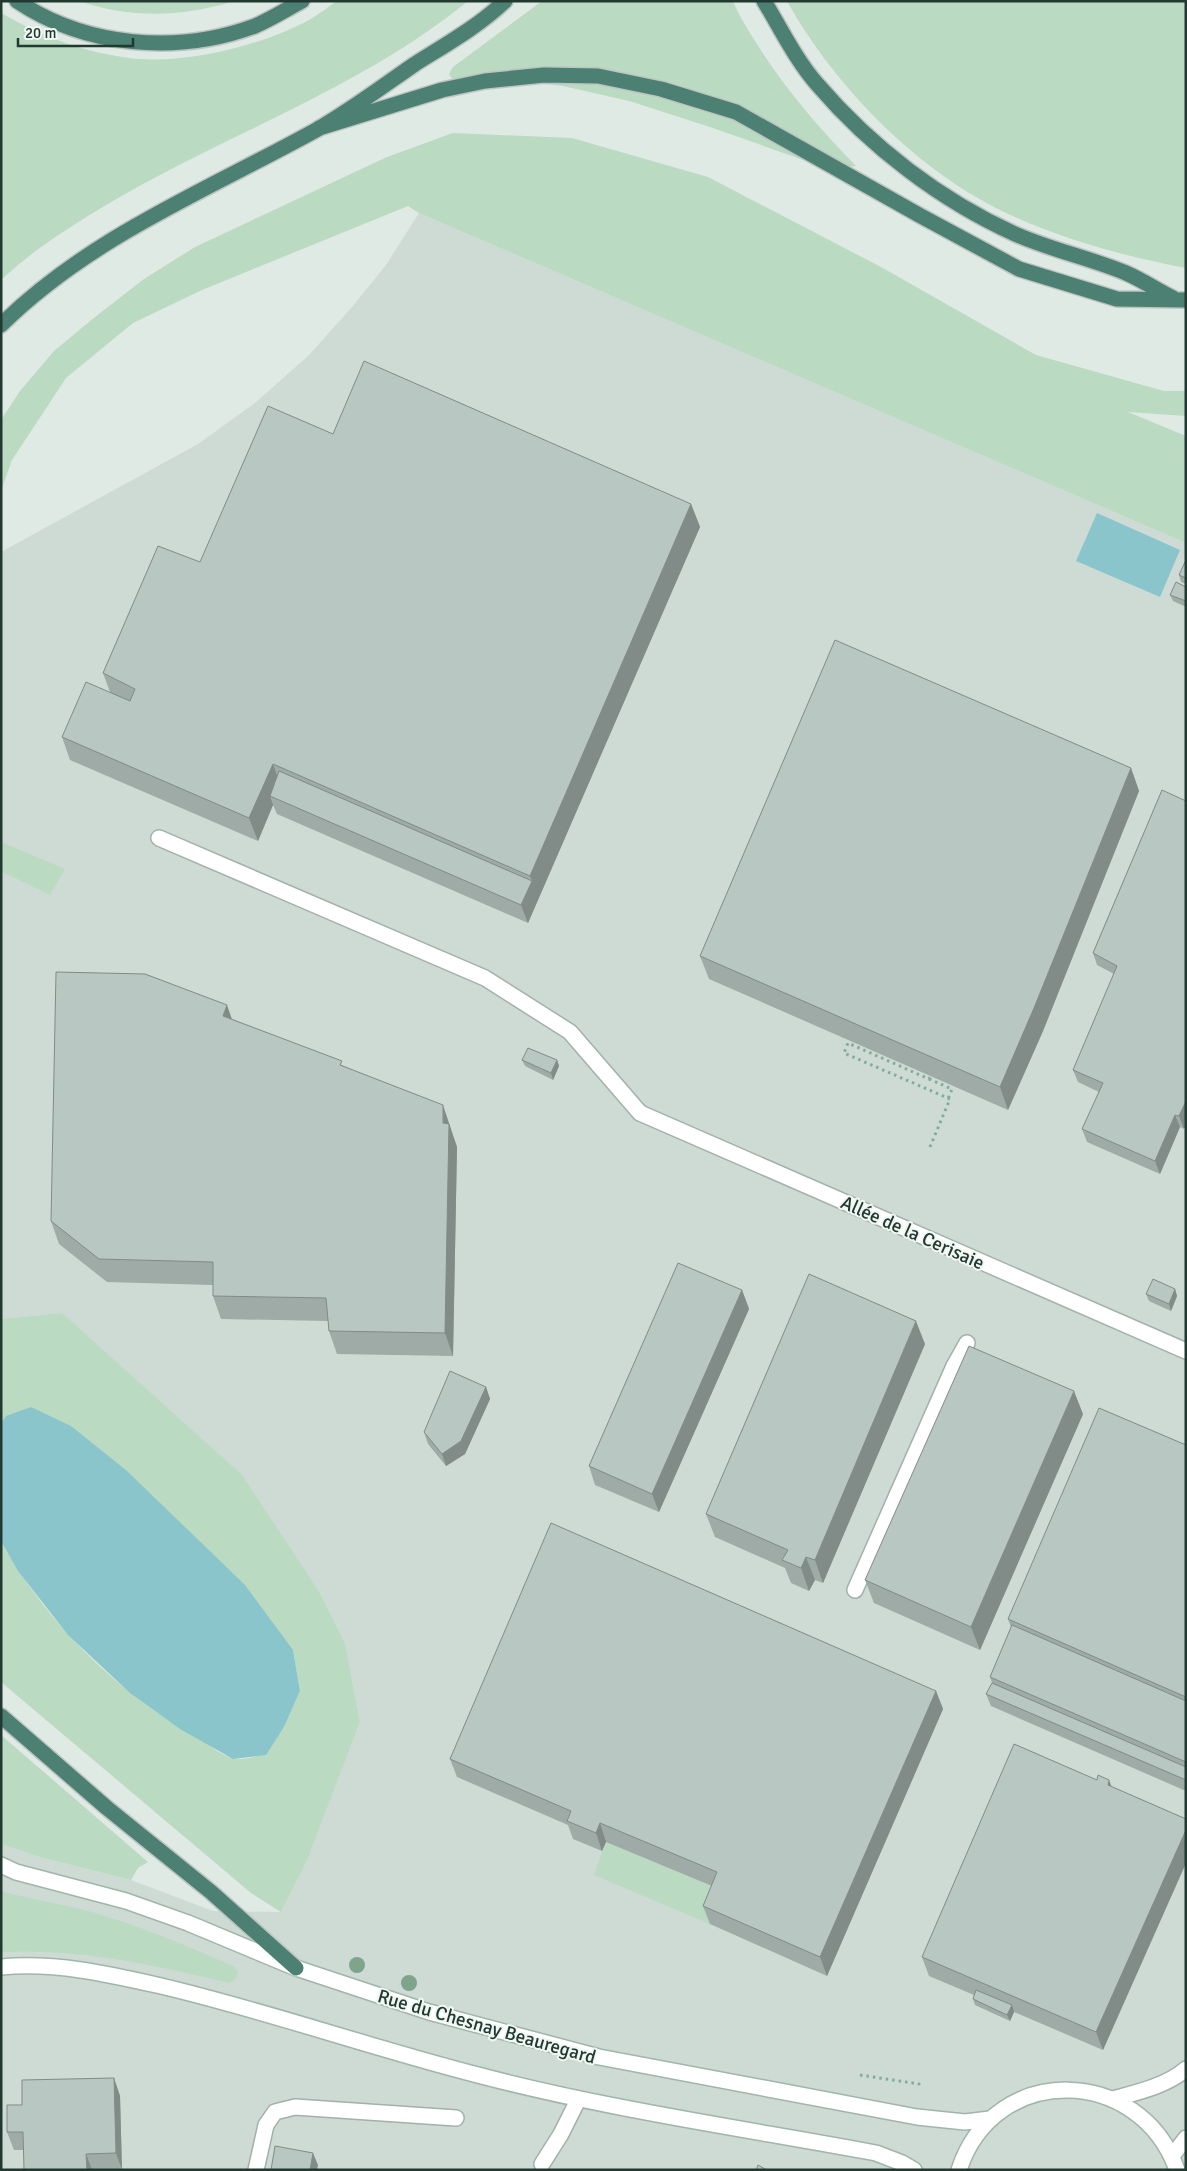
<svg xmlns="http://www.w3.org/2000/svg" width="1187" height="2171" font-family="Signika,sans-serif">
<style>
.built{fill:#cedad4}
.green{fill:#badac1}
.water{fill:#8ac5cc}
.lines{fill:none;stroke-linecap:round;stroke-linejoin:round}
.service-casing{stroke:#a3b1ac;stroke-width:18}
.minor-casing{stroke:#a3b1ac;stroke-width:18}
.secondary-casing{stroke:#a0b5ac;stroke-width:18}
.trunk-casing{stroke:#bdc4c2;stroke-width:18}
.path{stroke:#82ac9d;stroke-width:3;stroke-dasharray:2.5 4;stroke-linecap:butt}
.service{stroke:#fff;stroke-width:15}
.minor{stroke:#fff;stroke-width:15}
.secondary{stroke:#fff;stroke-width:15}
.trunk{stroke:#4b8072;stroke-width:15}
.tree{fill:#7ea58c}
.wall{fill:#9eaba6}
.shaded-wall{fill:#818b87}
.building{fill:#b8c7c1;stroke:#818b87}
.labels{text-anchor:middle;stroke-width:4;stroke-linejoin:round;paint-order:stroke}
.street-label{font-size:19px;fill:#223932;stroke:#f0f7f3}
</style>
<rect width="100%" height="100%" fill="#e0eae5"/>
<path class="built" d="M419,213l767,330v1627h-1185v-326l39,13 91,23 82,31 68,1 26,-51 53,-139 -15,-79 -25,-50 -21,-30 -237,-250 -61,6v-767l197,-108 57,-41 54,-48 43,-48 34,-42z"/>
<path class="green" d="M79,1h156c-55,16 -102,18 -156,0z
M337,1h131c-109,89 -243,133 -362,204 -38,23 -73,45 -105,75v-267c40,23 82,39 128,45 54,7 132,-12 180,-38 9,-5 19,-13 28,-19z
M542,1h191c6,15 14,27 22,40 29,47 63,86 101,125l-27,3 -122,-43 -78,-25 -66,-15 -49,-6 -47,2 -15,-3 -3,-5 4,-7z
M787,1h399v267c-58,-11 -117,-27 -171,-51 -93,-41 -179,-128 -228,-216z
M453,133l119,5 136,39 173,90 155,88 128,36h22v25l-58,-4 58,24v107l-767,-330 -11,-7 -206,84 -69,33 -67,55 -54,82 -11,31v-71l19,-29 34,-40 41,-34 49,-38 51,-32 192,-90z
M1,842l64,27 -15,26 -49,-24z
M62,1313l180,162 78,118 25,50 15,79 -53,139 -26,51 -30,-19 -250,-211v-141c45,82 117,152 198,198 10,6 22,16 33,19 9,3 25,-2 34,-4l18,-27 16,-36 -7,-41 -287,-234 -5,7v-104z
M1,1735l147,127 -10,6 -7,12 -91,-23 -39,-13z
M606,1842l118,49 -14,33 -116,-49z
M1,1891c31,9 63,13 94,22 48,14 94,34 140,54l3,6 -4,7 -5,3c-73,-18 -152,-35 -228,-31z"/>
<path class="water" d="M1097,513l83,37 -20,47 -84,-36z
M31,1407l40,19 56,45 118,114 48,65 7,41 -16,36 -18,28 -33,4 -53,-30 -50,-36 -62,-58 -50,-64 -17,-30v-118l5,-7z"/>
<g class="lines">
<g class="service-casing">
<path id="service" d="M159,838l326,140 85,54 70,81
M855,1590l99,-224 13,-23
M542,2164l19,-30 17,-34
M256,2170l10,-45 9,-13 20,-5 161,11"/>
</g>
<g class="minor-casing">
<path id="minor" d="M640,1113l546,238
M1113,2099c25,-7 53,-13 73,-30
M1172,2156l14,-18"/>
</g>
<g class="secondary-casing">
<path id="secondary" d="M1,1865l15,7 110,29 62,22 108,45 133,44 170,45 318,60 48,5 25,-3
M1,1967c55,-5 107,7 160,19 106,25 208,61 313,88 132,35 267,54 402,79l26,10 12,7
M959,2170c35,-108 181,-105 218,0"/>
</g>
<g class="trunk-casing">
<path id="trunk" d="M17,1c69,46 160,54 238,25 16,-7 32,-17 47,-25
M764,1c17,28 32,59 53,83 54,63 123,116 198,150 36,16 75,24 111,39 16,7 31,17 47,25
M319,128l123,-38 43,-9 59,-6 54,1 63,13 75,23 183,103 100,54 98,30 69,1
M1,325c90,-89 209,-136 317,-196 33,-19 65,-43 97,-65 30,-19 64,-38 90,-63
M1,1716l106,92 104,84 85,76"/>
</g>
<path class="path" d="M929,1079l23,10 -4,10
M930,1147l20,-48 -106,-46 4,-10 81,36 2,-4
M860,2075l59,9v4"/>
<use href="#service" class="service"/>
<use href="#minor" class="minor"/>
<use href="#secondary" class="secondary"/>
<use href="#trunk" class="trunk"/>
</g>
<g class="tree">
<circle cx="357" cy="1965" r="8"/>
<circle cx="409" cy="1983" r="8"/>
</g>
<path class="wall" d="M333,434l358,70 9,23 -172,396 -251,-109 -4,-9 -15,36 -188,-81 -8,-23 48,-45 -7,-19 97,-111z
M1186,563v21l-5,-2 -2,-7z
M1186,587v20l-13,-6 -3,-6z
M1131,768l8,23 -96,240 -35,79 -299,-131 -9,-23z
M1162,790l22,339 -4,-2 -20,47 -73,-32 -5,-13 17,-37 -21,-10 -5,-12 41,-96 -17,-9 -4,-12z
M232,1019l112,47 107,62v3l6,16 -4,209 -116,-2 -8,-23 -1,-10 -107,-2 -8,-23v-11l-106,-3 -48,-38 -8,-23z
M522,1060h35l2,6 -6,14 -28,-14z
M1175,1289l2,7 -6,15 -22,-10 -3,-7z
M742,1290l7,19 -90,203 -64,-27 -6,-19z
M925,1344l-102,239 -8,-3 -6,11 -18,-8 -6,-15 -70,-31 -9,-23z
M486,1387l4,12 -25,55 -19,12 -18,-22 -4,-12z
M1083,1414l-103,236 -106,-47 -9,-23z
M1186,1445v346l-195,-85 -5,-12 6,-11 -2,-6 21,-50 -3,-8z
M936,1691l7,18 -116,267 -117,-52 -7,-18 9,-20 -106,-44 -4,9 -29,-12 -5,-14 -111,-48 -7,-18z
M1112,1787l74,32v44l-83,187 -89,-38 -4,9 -35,-16 -2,-6 1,-4 -45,-19 -7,-19z
M114,2078l6,18 2,74h-98v-20h-10l-7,-18 15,-27z"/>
<path class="shaded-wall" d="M691,504l9,23 -172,396 -7,-18 11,-24 -2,-5z
M273,764l8,23 -11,9 3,9 -15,36 -9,-23z
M1131,768l8,23 -96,240 -35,79 -8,-23z
M227,1005l8,23 -12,-12z
M557,1060l2,6 -6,14 -2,-7z
M1186,1101v24l-2,4 -5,-13z
M443,1105l14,42 -4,209 -8,-23z
M1175,1115l5,12 -20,47 -5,-13z
M1175,1289l2,7 -6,15 -2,-7z
M742,1290l7,19 -90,203 -7,-18z
M916,1321l9,23 -102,239 -8,-23z
M486,1387l4,12 -25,55 -19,12 -4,-12z
M1074,1391l9,23 -103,236 -9,-23z
M806,1557l9,23 -6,11 -8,-23z
M936,1691l7,18 -116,267 -7,-19z
M1109,1780l7,18 -8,-13z
M600,1823l6,19 -4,9 -6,-18z
M1186,1830v33l-83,187 -7,-18z
M1012,2005l2,7 -4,9 -3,-6z
M114,2078l6,18 2,74 -6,-17z
M313,2153l5,12 -1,5h-7z
M86,2154l6,16h-5z"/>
<path class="building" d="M364,361l327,143 -161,372 -257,-112 -24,54 -187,-81 24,-55 44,19 5,-12 -32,-16 55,-127 42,16 68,-156 65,28z
M1185,562l1,1v15l-7,-3z
M1176,582l10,5v14l-16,-6z
M835,640l296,128 -97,240 -34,79 -300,-131z
M279,771l253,110 -11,24 -251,-109z
M1162,790l24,11v300l-7,15 -4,-1 -20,46 -73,-32 21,-46 -30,-13 44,-104 -24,-13z
M56,972l89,2 82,31 -4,11 119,45 -2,4 103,40v18l6,1 -4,209 -116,-2 -3,-33 -113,-2v-34l-114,-3 -48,-38z
M528,1048l29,12 -6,13 -29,-13z
M678,1263l64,27 -90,204 -63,-28z
M809,1274l107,47 -101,239 -9,-3 -5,11 -19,-8 6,-10 -82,-36z
M1153,1279l22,10 -6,15 -23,-10z
M969,1346l105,45 -103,236 -106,-47z
M450,1371l36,16 -25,54 -19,13 -18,-22z
M1099,1408l87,37v252l-178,-78z
M551,1523l385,168 -116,266 -117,-51 14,-34 -117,-49 -4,10 -29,-12 4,-10 -121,-52z
M1012,1625l174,76v61l-196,-85z
M992,1683l194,84v13l-200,-86z
M1014,1744l83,36 1,-5 11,5 -1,5 78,34v11l-90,202 -174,-75z
M976,1990l36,15 -5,10 -34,-16z
M114,2078l2,75 -30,1 1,16h-63l-1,-38h-16v-27h15v-25z
M275,2146l38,7 -3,17h-39z
M758,2165l9,5h-11z"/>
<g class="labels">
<g class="street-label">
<text transform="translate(913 1232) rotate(24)" y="7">Allée de la Cerisaie</text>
<text transform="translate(487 2026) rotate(16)" y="7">Rue du Chesnay Beauregard</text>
</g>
</g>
<rect width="1187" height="2171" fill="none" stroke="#223932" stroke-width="5"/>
<path d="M18 38v8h115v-8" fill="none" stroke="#223932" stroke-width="2.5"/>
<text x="25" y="38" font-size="15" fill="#223932" stroke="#f0f7f3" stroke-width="4" paint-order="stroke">20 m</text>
</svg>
